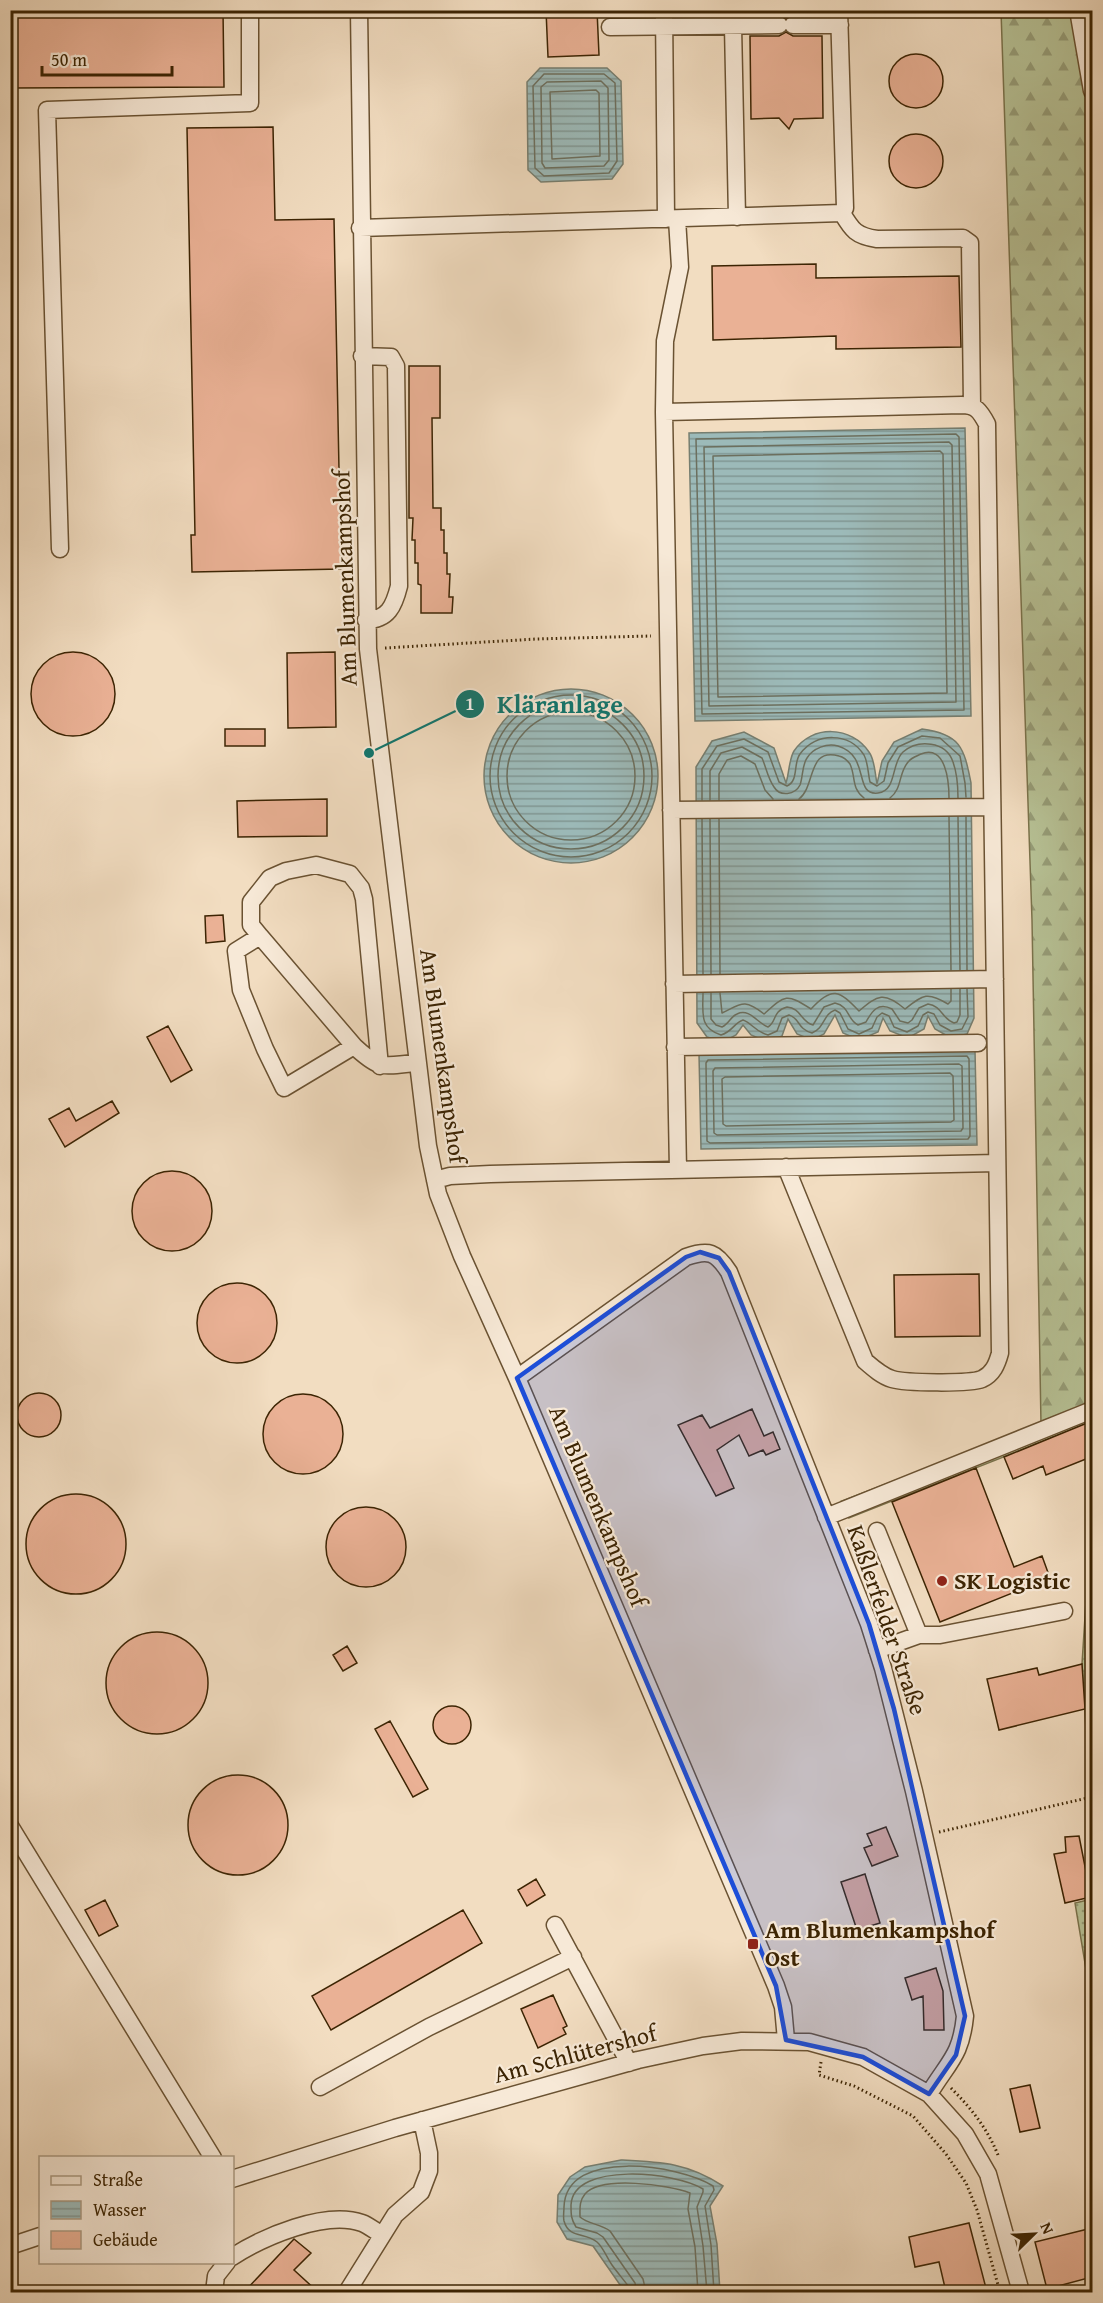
<svg xmlns="http://www.w3.org/2000/svg" width="1103" height="2303" font-family="'Gentium Book Plus',serif">
<style>
.green{fill:url(#green-dots);stroke:#7a734c;stroke-width:1.5}
.forest{fill:url(#forest-firs);stroke:#7a734c;stroke-width:1.5}
.water{fill:url(#water-rules);stroke:#767e70;stroke-width:1.5}
.lines{fill:none;stroke-linecap:round;stroke-linejoin:round}
.shore{stroke:#6c6f5e;stroke-width:1.5}
.building{fill:#eab195;stroke:#3c2403;stroke-width:1.5}
.minor-casing{stroke:#6a5232;stroke-width:19}
.path{stroke:#3c2403;stroke-width:3;stroke-dasharray:1.5 3;stroke-linecap:butt}
.minor{stroke:#f7e9d7;stroke-width:16}
.marked{fill:#1d4ed8;fill-opacity:0.2;stroke:#1d4ed8;stroke-width:4.5;stroke-linejoin:round}
.poi-dot{fill:#8f2418;stroke:#f7e9d7;stroke-width:2}
.labels{text-anchor:middle;stroke-width:4.5;stroke-linejoin:round;paint-order:stroke}
.street-label{font-size:24px;fill:#3c2403;stroke:#f7e9d7}
.poi-label{font-size:24px;font-weight:bold;fill:#3c2403;stroke:#f7e9d7;text-anchor:start}
.leader{fill:none;stroke:#0f766e;stroke-width:2}
.callout-dot{fill:#0f766e;stroke:#f7e9d7;stroke-width:2}
.mark-label{font-size:18px;text-anchor:middle;font-weight:bold;fill:#fff}
.callout-label{font-size:26px;text-anchor:middle;font-weight:bold;fill:#0f766e;stroke:#f7e9d7;stroke-width:4.5;stroke-linejoin:round;paint-order:stroke}
</style>
<defs>
<pattern id="green-dots" width="8" height="8" patternUnits="userSpaceOnUse" patternTransform="scale(1.5)"><rect width="8" height="8" fill="#b7c296"/><path d="M2 2h.1M6 6h.1" fill="none" stroke="#969d78" stroke-width="1.8" stroke-linecap="round"/></pattern>
<pattern id="forest-firs" width="22" height="20" patternUnits="userSpaceOnUse" patternTransform="scale(1.5)"><rect width="22" height="20" fill="#b7c296"/><path d="M5 1l3.5 6h-7zM16 11l3.5 6h-7z" fill="#969d78"/></pattern>
<pattern id="water-rules" width="6" height="5" patternUnits="userSpaceOnUse" patternTransform="scale(1.5)"><rect width="6" height="5" fill="#9cbab9"/><path d="M0 2.5h6" fill="none" stroke="#809794"/></pattern>
</defs>
<rect width="100%" height="100%" fill="#f2ddc1"/>
<filter id="stains"><feTurbulence type="fractalNoise" baseFrequency=".00333" numOctaves="4"/><feColorMatrix values="0 0 0 0 .2 0 0 0 0 .09 0 0 0 0 .02 0 0 0 .5 -.17"/></filter>
<radialGradient id="worn" r=".72"><stop offset=".6" stop-color="#630" stop-opacity="0"/><stop offset="1" stop-color="#630" stop-opacity=".3"/></radialGradient>
<path class="green" d="M1092,1416v6l-243,96v-4z
M1092,1422c1,121 -10,242 0,362v11h-2l-8,-131 10,-157 -2,-3z
M1092,1899v96l-6,-26 -11,-66z"/>
<path class="forest" d="M1001,11h74l17,100v1285l-13,14 -234,92 -3,-1 199,-77 -9,-504z"/>
<path class="water" d="M540,68h67l14,13 2,83 -11,15 -71,3 -13,-12 -1,-88z
M965,428l6,288 -276,5 -6,-288z
M484 776a87 87 0 1 1 174 0a87 87 0 1 1-174 0Z
M922,729c38,5 42,18 49,54l3,235 -7,16 -16,4 -16,-9 -7,-13 -4,13 -16,9 -18,-7 -7,-13 -5,14 -19,8 -16,-7 -8,-18 -11,19 -12,6 -15,-6 -9,-15 -6,17 -14,6 -17,-7 -8,-10 -7,10 -13,7 -16,-5 -10,-14 -1,-256 16,-26 32,-9 30,16 12,35c3,-9 3,-24 8,-32 18,-27 58,-25 75,1 6,8 6,22 8,32l5,-23 12,-19z
M975,1050l2,95 -276,4 -2,-95z
M621,2160c41,2 67,3 102,26l-13,20 7,38 3,48h-95l-32,-46 -26,-7 -10,-17 1,-27 12,-18 15,-10z"/>
<g class="lines">
<path class="shore" d="M544,74h60l11,9 2,78 -8,12 -65,3 -9,-8 -2,-82z
M601,81l7,7 1,72 -5,6 -59,2 -3,-5 -1,-76 6,-5z
M596,90l3,3 1,63 -48,3 -2,-67z
M956,434l3,3 5,273 -262,4 -6,-275z
M949,442l3,3 4,257 -247,4 -5,-259z
M940,451l3,3 4,239 -229,4 -5,-241z
M490 776a81 81 0 1 1 162 0a81 81 0 1 1-162 0Z
M498 776a73 73 0 1 1 146 0a73 73 0 1 1-146 0Z
M507 776a64 64 0 1 1 128 0a64 64 0 1 1-128 0Z
M890,798c13,-10 8,-26 19,-37 2,-3 8,-5 12,-7 25,-10 28,28 28,44
M799,799c17,-13 8,-52 40,-43 4,1 8,4 11,8 6,13 1,24 14,34
M702,800v-31l15,-23 27,-7 24,13 11,30 8,4c12,-5 6,-23 13,-32 17,-22 49,-22 64,1 4,7 4,19 6,27l7,4 7,-5 4,-18 10,-16 24,-11 18,2 20,18 5,27 1,14
M710,800v-29l11,-18 21,-6 20,11c4,9 6,21 12,29 6,10 21,8 26,-2 3,-8 2,-20 7,-27 6,-10 20,-15 31,-12 33,10 15,50 40,47 19,-2 13,-30 25,-41 15,-13 43,-11 50,10 4,11 5,24 5,36
M719,800v-26l8,-14 14,-4 14,8 10,26 8,9
M949,817l2,153
M958,817l2,153
M966,817l1,153
M702,819l1,155
M710,819l1,155
M719,819l1,155
M703,993c0,20 -4,35 18,42 11,-3 13,-12 22,-15 9,3 11,11 25,15l9,-4 5,-13 7,-3c11,3 8,14 23,18 13,-5 11,-19 23,-23l5,3 8,16 11,5 13,-6 5,-11 5,-4 7,3 5,11 13,5 11,-6 5,-11 5,-3 6,2 6,11 11,6 11,-2 6,-12 -1,-28
M711,993v26l5,6 6,2c7,-3 9,-11 15,-13 13,-6 20,9 31,13 9,-5 4,-16 19,-20 14,1 14,15 26,18l11,-18 11,-4c15,3 12,17 23,22l8,-3c6,-11 12,-20 26,-13l8,12 8,2 4,-3 7,-12 9,-4c14,2 14,15 26,19l3,-1 3,-7v-26
M720,993l2,20c19,-9 22,-15 42,1 21,-19 22,-21 47,-5 21,-23 28,-19 48,2 19,-16 25,-20 46,-2 18,-14 22,-18 43,-5l3,-3v-12
M967,1056l2,3 1,77 -2,3 -258,4 -3,-2 -1,-78 2,-3z
M959,1064l3,2 1,62 -2,3 -244,4 -3,-2 -1,-62 2,-3z
M950,1073l3,3 1,44 -3,2 -225,4 -3,-2 -1,-45 3,-2z
M630,2292l-1,-5c-6,-8 -12,-15 -17,-22 -5,-7 -9,-18 -15,-23 -12,-10 -28,-3 -33,-21 -1,-4 0,-10 0,-14 2,-60 116,-42 149,-21l1,4 -9,16 6,39 3,47
M637,2292l-2,-9 -32,-46 -6,-4 -21,-6c-5,-8 -5,-12 -5,-22 2,-44 106,-33 132,-16v3l-6,15 6,39 4,46
M646,2292l-3,-13 -33,-48c-9,-7 -22,-7 -30,-14 0,-8 -1,-16 5,-23 17,-19 83,-9 105,-1l-2,16 7,38 3,45"/>
</g>
<path class="building" d="M10,10h213l1,77 -214,1z
M546,10h51l2,45 -51,2z
M750,10h71v5h-28l-7,3 -7,-3h-29z
M786,32l7,4h29l1,82 -29,1 -5,10 -10,-11 -28,1 -1,-83h29z
M889 81a27 27 0 1 1 54 0a27 27 0 1 1-54 0Z
M273,127l2,93 59,-1 7,350 -149,3 -1,-37h4l-8,-407z
M889 161a27 27 0 1 1 54 0a27 27 0 1 1-54 0Z
M816,264v14l143,-2 2,71 -125,2v-13l-123,4 -1,-74z
M409,366h31v52h-8l1,90h8v22h3v23h3v21h3l-1,23h4l-1,16h-31v-28l-3,-1v-21h-3v-23h-3l1,-22h-4z
M335,652l1,75 -48,1 -1,-75z
M31 694a42 42 0 1 1 84 0a42 42 0 1 1-84 0Z
M225,729h40v17h-40z
M327,799v37l-89,1 -1,-36z
M223,915l2,26 -19,2 -1,-27z
M168,1026l24,44 -21,12 -24,-45z
M112,1101l7,12 -54,34 -16,-28 20,-11 7,13z
M132 1211a40 40 0 1 1 80 0a40 40 0 1 1-80 0Z
M979,1274l1,62 -85,1 -1,-62z
M197 1323a40 40 0 1 1 80 0a40 40 0 1 1-80 0Z
M17 1415a22 22 0 1 1 44 0a22 22 0 1 1-44 0Z
M263 1434a40 40 0 1 1 80 0a40 40 0 1 1-80 0Z
M752,1409l12,27 9,-4 7,17 -14,6 -3,-5 -14,6 -10,-21 -22,15 17,38 -18,8 -38,-71 24,-10 8,13z
M1092,1421l-1,36 -45,18 -3,-9 -30,13 -9,-22z
M976,1468l38,99 28,-11 8,22 -110,44 -48,-120z
M26 1544a50 50 0 1 1 100 0a50 50 0 1 1-100 0Z
M326 1547a40 40 0 1 1 80 0a40 40 0 1 1-80 0Z
M106 1683a51 51 0 1 1 102 0a51 51 0 1 1-102 0Z
M347,1646l10,17 -14,8 -10,-16z
M1082,1664l3,45 -86,21 -12,-51 50,-11 2,7z
M433 1725a19 19 0 1 1 38 0a19 19 0 1 1-38 0Z
M390,1721l38,68 -15,8 -38,-68z
M188 1825a50 50 0 1 1 100 0a50 50 0 1 1-100 0Z
M886,1827l12,29 -26,10 -8,-18 8,-3 -5,-11z
M1079,1836l12,61 -26,6 -11,-49 12,-2 -1,-15z
M865,1874l15,49 -23,7 -16,-48z
M536,1879l9,16 -18,11 -9,-16z
M105,1900l13,26 -19,10 -14,-26z
M463,1910l19,33 -151,87 -19,-34z
M936,1968l7,23 1,39h-20l-1,-34 -11,4 -7,-22z
M553,1995l14,31 -4,2 3,6 -28,14 -17,-39z
M1030,2085l10,43 -20,4 -10,-43z
M969,2223l18,69h-41l-7,-30 -24,5 -6,-30z
M1092,2228v49l-45,12 -12,-47z
M294,2239l17,14 -17,17 24,22h-74z"/>
<g class="lines">
<g class="minor-casing">
<path id="minor" d="M359,10l9,639 60,497 10,48 24,62 55,122 259,608 7,21 3,33
M664,10l2,209
M1078,10l14,81
M793,25h47
M733,26l4,191
M610,27l169,-2
M842,213c10,17 14,23 35,26l86,-1 7,5 2,162
M677,219l3,48 -15,74 -1,71 14,758
M360,228l482,-15 3,-5 -6,-198
M362,356l29,1 5,9 3,220c-5,20 -11,34 -33,34
M664,412l298,-7c14,0 18,6 25,19l13,929c-3,11 -7,21 -18,26 -12,5 -77,4 -90,0 -10,-3 -19,-11 -27,-18l-79,-194
M60,549l-13,-439 203,-7v-93
M671,810l321,-3
M260,936l-9,-11v-23l19,-24 16,-7 30,-6 34,9 11,14 3,11 16,167
M674,984l321,-5
M354,1046l-94,-110 -24,15 5,39 24,59 19,39 70,-42c28,26 28,19 64,17
M675,1047l303,-4
M435,1180l15,-4 40,-2 507,-11
M517,1378l169,-121c23,-8 30,-5 43,15l140,352 14,44 31,123 51,225c-4,40 -16,45 -36,78
M826,1517l266,-107
M877,1531l42,104
M877,1650l42,-15h21l124,-24
M10,1826l203,332
M555,1925l74,138
M320,2087l109,-60 144,-70
M232,2179l163,-51 243,-68 65,-14 39,-5 67,1 54,15 66,37 36,40 23,40 33,118
M10,2246l30,-10
M232,2257c31,-20 93,-47 130,-34 6,2 13,8 20,12
M214,2292l2,-16 11,-14
M347,2292l48,-77 26,-23 8,-21v-18l-7,-33"/>
</g>
<path class="path" d="M385,648l151,-9 115,-3
M939,1832l153,-35
M821,2062l-2,13 35,11 59,30 33,38 20,29 11,27 23,82
M951,2088c20,20 36,40 47,67"/>
<use href="#minor" class="minor"/>
</g>
<path class="marked" d="M700,1252l19,6 10,14 140,352 25,85 71,307 -9,39 -27,39 -66,-37 -77,-17 -10,-54 -259,-608 169,-121z"/>
<g class="poi-dot">
<circle cx="942" cy="1581" r="6"/>
<rect x="747" y="1938" width="12" height="12" rx="3"/>
</g>
<g class="labels">
<g class="street-label">
<text transform="translate(345 578) rotate(-92)" y="8">Am Blumenkampshof</text>
<text transform="translate(443 1056) rotate(82)" y="8">Am Blumenkampshof</text>
<text transform="translate(598 1506) rotate(67)" y="8">Am Blumenkampshof</text>
<text transform="translate(887 1620) rotate(71)" y="8">Kaßlerfelder Straße</text>
<text transform="translate(575 2054) rotate(-15)" y="8">Am Schlütershof</text>
</g>
<g class="poi-label">
<text x="954" y="1589">SK Logistic</text>
<text x="765" y="1938">Am Blumenkampshof<tspan x="765" dy="28">Ost</tspan></text>
</g>
</g>
<path class="leader" d="M369 753L470 704"/>
<g class="callout-dot">
<circle cx="369" cy="753" r="6"/>
<circle cx="470" cy="704" r="15"/>
</g>
<g class="mark-label">
<text x="470" y="710">1</text>
</g>
<g class="callout-label">
<text x="560" y="713">Kläranlage</text>
</g>
<rect width="1103" height="2303" fill="none" stroke="#f2ddc1" stroke-width="36"/>
<rect x="12" y="12" width="1079" height="2279" fill="none" stroke="#3c2403" stroke-width="3"/>
<rect x="18" y="18" width="1067" height="2267" fill="none" stroke="#3c2403" stroke-width="1.5"/>
<rect x="39" y="2156" width="195" height="108" fill="#f7e9d7" stroke="#ac9a82" stroke-width="1.5"/>
<rect x="51" y="2176" width="30" height="9" fill="#f7e9d7" stroke="#ac9a82" stroke-width="1.5"/>
<text x="93" y="2186" font-size="18" fill="#3c2403">Straße</text>
<rect x="51" y="2201" width="30" height="18" fill="url(#water-rules)" stroke="#ac9a82" stroke-width="1.5"/>
<text x="93" y="2216" font-size="18" fill="#3c2403">Wasser</text>
<rect x="51" y="2231" width="30" height="18" fill="#eab195" stroke="#ac9a82" stroke-width="1.5"/>
<text x="93" y="2246" font-size="18" fill="#3c2403">Gebäude</text>
<g transform="translate(1034 2234) rotate(66)" stroke="#f7e9d7" stroke-width="4.5" paint-order="stroke">
<path d="M0-4.5L10 22L0 15L-10 22Z" fill="#3c2403"/>
<text y="-9" font-size="16" font-weight="bold" text-anchor="middle" fill="#3c2403">N</text>
</g>
<path d="M42 66v9h130v-9" fill="none" stroke="#3c2403" stroke-width="3"/>
<text x="51" y="66" font-size="18" fill="#3c2403" stroke="#f7e9d7" stroke-width="4.5" paint-order="stroke">50 m</text>
<rect width="100%" height="100%" filter="url(#stains)"/>
<rect width="100%" height="100%" fill="url(#worn)"/>
</svg>
